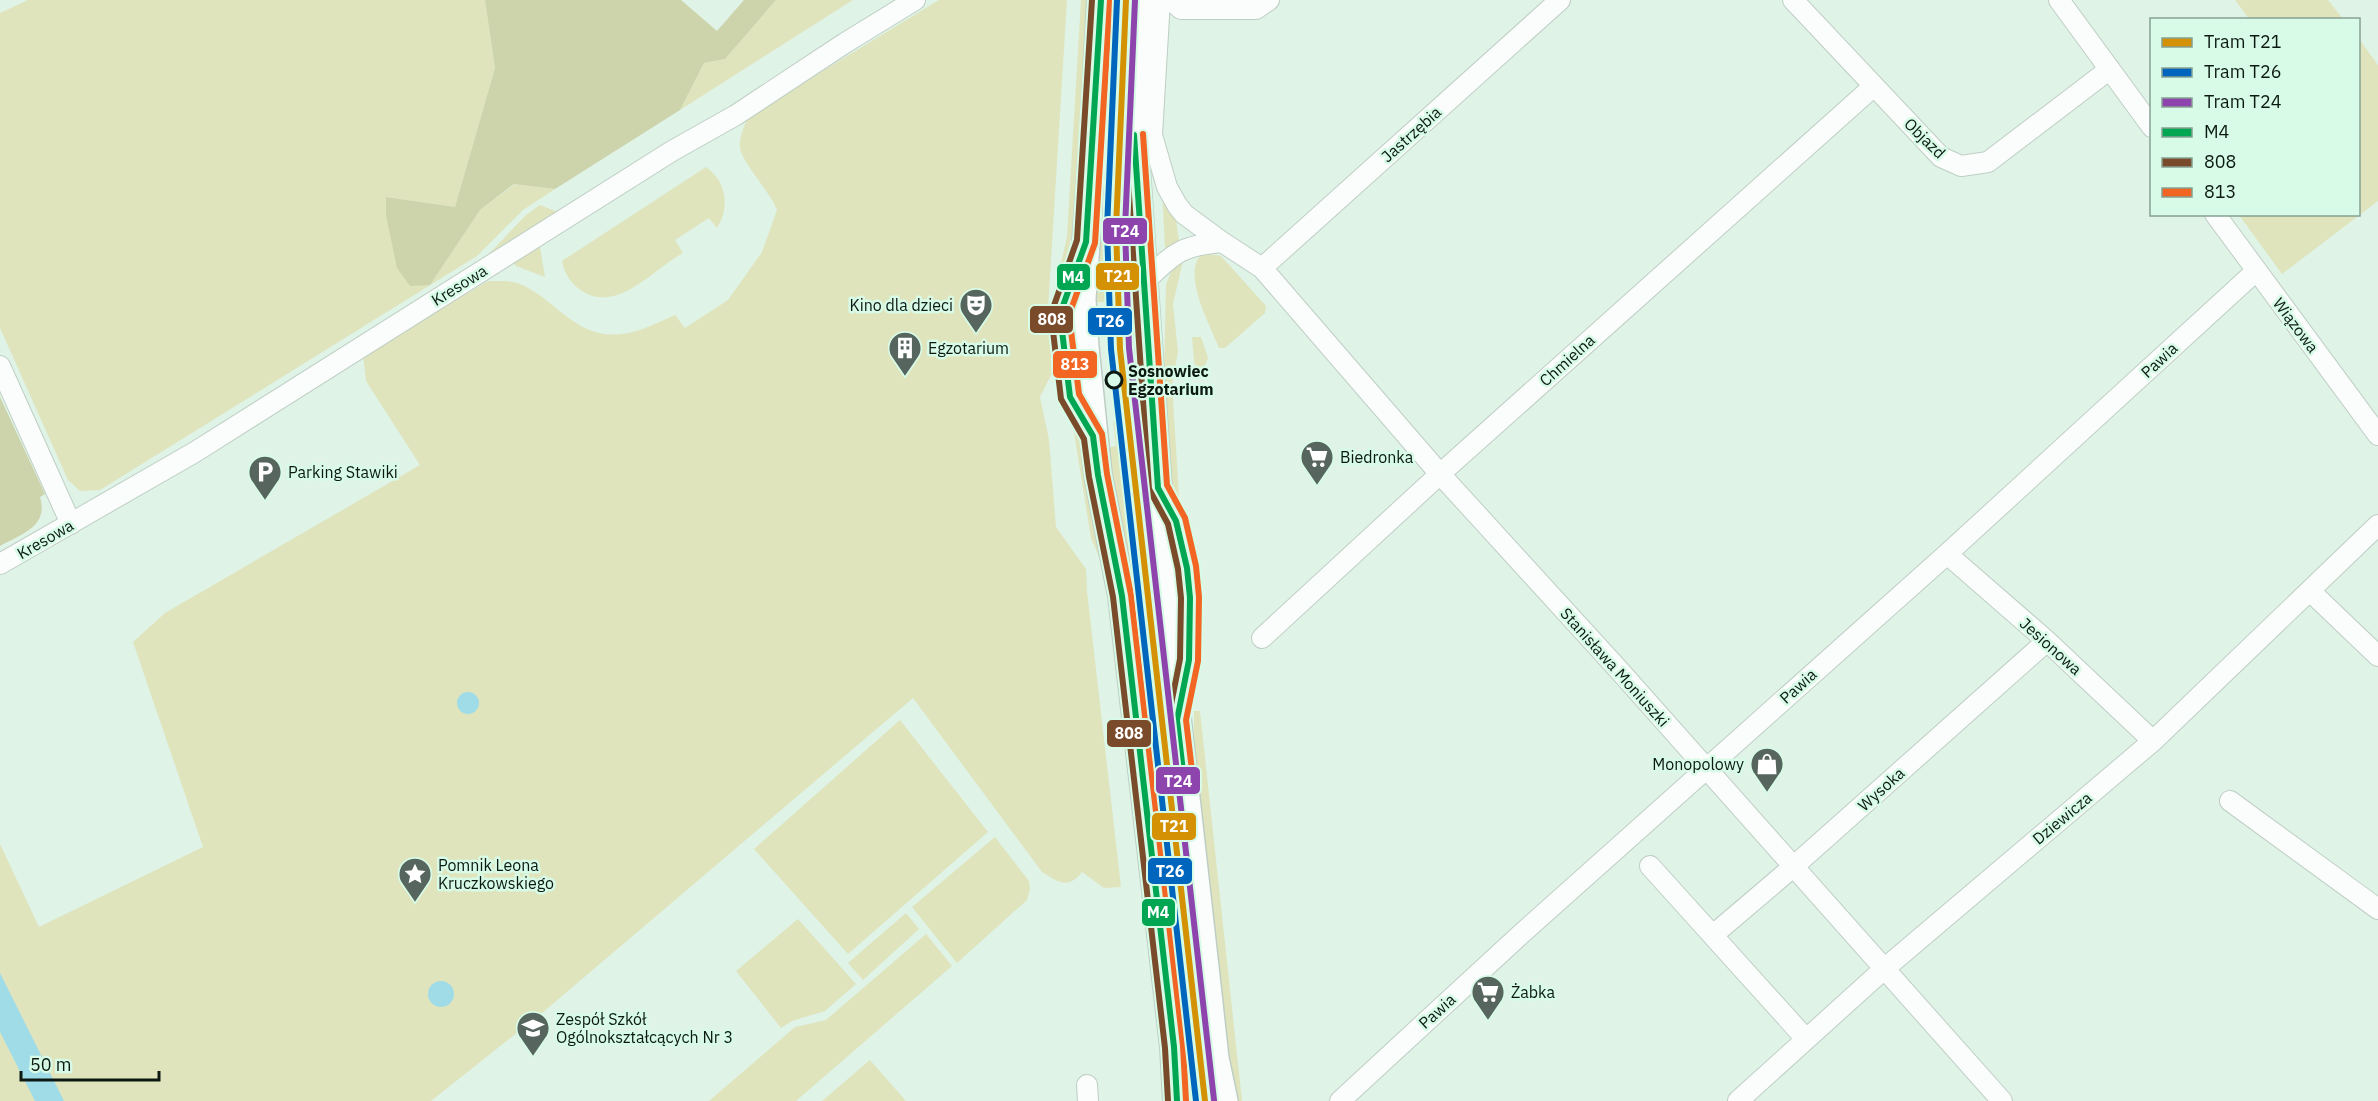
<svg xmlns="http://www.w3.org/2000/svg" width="2378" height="1101" font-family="'IBM Plex Sans',sans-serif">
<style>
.green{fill:#dfe4bd}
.forest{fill:#cdd3aa}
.water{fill:#9fdce8}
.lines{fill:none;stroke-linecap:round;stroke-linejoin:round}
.street-casing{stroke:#bfcec5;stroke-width:22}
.secondary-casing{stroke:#bfcec5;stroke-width:30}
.street{stroke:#fafdfb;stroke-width:20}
.secondary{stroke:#fafdfb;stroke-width:27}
.bus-1-casing{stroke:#d7fbe6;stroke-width:10}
.bus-2-casing{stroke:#d7fbe6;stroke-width:10}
.bus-3-casing{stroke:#d7fbe6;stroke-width:10}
.bus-1{stroke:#00a651;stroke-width:6}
.bus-2{stroke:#7a4b2a;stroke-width:6}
.bus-3{stroke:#f26522;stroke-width:6}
.tram-1-casing{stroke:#d7fbe6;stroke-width:10}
.tram-2-casing{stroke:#d7fbe6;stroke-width:10}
.tram-3-casing{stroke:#d7fbe6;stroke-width:10}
.tram-1{stroke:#d49103;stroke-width:6}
.tram-2{stroke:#0065bd;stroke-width:6}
.tram-3{stroke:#8e44ad;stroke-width:6}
.stop-dot{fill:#d7fbe6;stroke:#0c1913;stroke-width:3}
.labels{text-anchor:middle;stroke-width:5;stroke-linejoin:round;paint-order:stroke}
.street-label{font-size:16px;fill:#0c1913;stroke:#d7fbe6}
.poi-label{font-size:16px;fill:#0c1913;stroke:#d7fbe6;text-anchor:start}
.stop-label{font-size:16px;font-weight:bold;fill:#0c1913;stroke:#d7fbe6;text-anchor:start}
.line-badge{stroke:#d7fbe6;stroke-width:2}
.badge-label{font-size:16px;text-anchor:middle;font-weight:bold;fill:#fff}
</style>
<rect width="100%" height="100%" fill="#dff3e7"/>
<path class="green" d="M28,0h457l10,68 -40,139 -69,-10 44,88 50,-75 35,-26 40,5 -32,21 -46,46 -377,234 -20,1 -12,-11 -68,-152v-315z
M776,0h77l-173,110 24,-47 21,-4z
M939,0h128l-19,309 5,62 -13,26 9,43 7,87 30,42 1,22 34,296 -17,1 -22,-16c-14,18 -24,10 -40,0l-129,-174 -371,315 -111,88h-431v-257l39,83 164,-80 -70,-205 32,-29 255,-148 -54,-84 -3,-26 125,-74c10,0 22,-1 32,3 36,15 56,56 102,50 18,-2 37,-12 53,-19l10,13 43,-28 34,-48 15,-42c-7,-18 -35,-48 -37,-62 -1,-11 4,-22 9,-32z
M1081,0h9l-11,203 -18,80 -4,-5 -2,-7 7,-12 5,-23z
M1114,0c-5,100 -12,201 -9,302h-13z
M2235,0h93l15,19h-94z
M2359,39l19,26v136l-96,73 -43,-59 119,-1z
M1124,83l10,217 -13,1 -3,-64z
M706,167c21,15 24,40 11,61l-8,-10 -34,22 8,13c-30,16 -65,61 -101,38 -11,-7 -18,-18 -20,-30z
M1162,191l13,22 4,28 -12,7 -2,-1z
M540,205l18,7 -74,47 42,-44z
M537,246l3,1 5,30 -29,-11 -3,-3z
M1203,253l18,3 45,50 -1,7 -40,35h-6c-9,-23 -39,-77 -16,-95z
M1184,256l-11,48 5,48 -6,32 8,128 -10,-38 -7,-52 3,-137c4,-12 8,-22 18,-29z
M1069,301l10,95 -3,1 -11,-80z
M1192,337h9l7,21 -3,8 -8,6 -3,-11z
M1131,410l3,25 11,-1 68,667h-6l-78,-690z
M1072,420l13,35 17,109 -11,-26z
M1113,421h3l77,680h-6l-77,-611 -3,-42 9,-2z
M1172,529h2c7,29 17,103 10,130l-5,-1z
M1194,711h6l42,390h-8l-8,-40 -32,-285z
M900,720l88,112 -140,122 -94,-105z
M995,837l34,44 1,8 -3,11 -70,63 -45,-56z
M906,913l13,16 -56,51 -15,-17z
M798,919l58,65 -31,27 -33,10 -11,7 -45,-57z
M926,934l26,32 -156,135h-87l86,-74 31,-7z
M870,1060l36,41h-84z"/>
<path class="forest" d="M485,0h196l36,31 27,-31h32l-51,59 -21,4 -24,47 -125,79 -41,-5 -34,26 -50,75 -20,1 -13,-18 -11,-53v-18l69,10 40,-139z
M0,397l45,97 -5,3c9,30 -19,37 -40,49z"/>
<path class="water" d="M457 703a11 11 0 1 1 22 0a11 11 0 1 1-22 0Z
M0,973l64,128h-29l-35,-69z
M428 994a13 13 0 1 1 26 0a13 13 0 1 1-26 0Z"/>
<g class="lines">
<g class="street-casing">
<path id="street" d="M1160,0l-8,135 15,52 10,18 7,9 38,28 40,26 178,206 178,195 384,432
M1171,0l10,9h75l13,-9
M1793,0l148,157 20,9 27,-4 122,-93
M2059,0l93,127
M2215,214l163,221
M1262,268l298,-268
M1143,283c31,-29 35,-37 79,-41
M0,366l71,158
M1947,554l100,87 106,100
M0,564l195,-112 477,-301 64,-36 109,-72 70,-43
M2310,591l68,65
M1262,638l178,-164 434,-388
M2230,801l148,108
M1650,866l156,173
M1713,935l80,-68 254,-226
M1087,1085l1,16
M1340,1101l180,-166 427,-381 309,-283
M1738,1101l146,-132 269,-228 225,-216"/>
</g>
<g class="secondary-casing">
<path id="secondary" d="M1101,0l-7,132 -12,167 3,48 13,128 24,121 52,451 3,54
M1141,0l-7,139 24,349 4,96 44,392 9,82 9,43"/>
</g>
<use href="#street" class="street"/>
<use href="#secondary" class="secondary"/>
<g class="bus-1-casing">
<path id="bus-1" d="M1101,0l-15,242 -26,72 10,83 23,39 5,39 24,121 52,451 3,54
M1134,135l24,353 18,33 11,47 3,30 -1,62 -12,60 7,60"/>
</g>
<g class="bus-2-casing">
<path id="bus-2" d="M1092,0l-15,240 -26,74 10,85 23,40 5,38 24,120 52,451 3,53
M1125,136l24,353 19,35 10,45 3,29 -1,61 -12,61 7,61"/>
</g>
<g class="bus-3-casing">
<path id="bus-3" d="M1110,0l-15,243 -26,72 10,79 23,40 5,40 24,121 52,451 3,55
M1143,134l24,351 18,33 11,48 3,31 -1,64 -12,59 7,59"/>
</g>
<use href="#bus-1" class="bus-1"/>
<use href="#bus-2" class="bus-2"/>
<use href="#bus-3" class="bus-3"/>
<g class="tram-1-casing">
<path id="tram-1" d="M1126,0l-10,228 4,121 85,752"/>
</g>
<g class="tram-2-casing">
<path id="tram-2" d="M1117,0l-10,228 4,121 85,752"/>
</g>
<g class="tram-3-casing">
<path id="tram-3" d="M1135,0l-10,228 4,120 85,752"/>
</g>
<use href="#tram-1" class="tram-1"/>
<use href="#tram-2" class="tram-2"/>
<use href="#tram-3" class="tram-3"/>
</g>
<defs>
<g id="theatre-pin" transform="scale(1.725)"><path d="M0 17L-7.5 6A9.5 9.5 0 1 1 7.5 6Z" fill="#56655d" stroke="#d7fbe6"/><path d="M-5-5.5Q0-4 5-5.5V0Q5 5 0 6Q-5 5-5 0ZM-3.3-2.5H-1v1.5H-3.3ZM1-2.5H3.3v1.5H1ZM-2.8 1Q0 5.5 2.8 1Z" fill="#fff"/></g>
<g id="building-pin" transform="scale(1.725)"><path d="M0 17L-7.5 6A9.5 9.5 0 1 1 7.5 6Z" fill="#56655d" stroke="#d7fbe6"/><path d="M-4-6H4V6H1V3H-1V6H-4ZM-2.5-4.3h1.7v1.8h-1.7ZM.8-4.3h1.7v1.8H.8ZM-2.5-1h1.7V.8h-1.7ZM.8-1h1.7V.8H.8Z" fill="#fff"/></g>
<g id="supermarket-pin" transform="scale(1.725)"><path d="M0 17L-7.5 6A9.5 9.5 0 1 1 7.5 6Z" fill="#56655d" stroke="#d7fbe6"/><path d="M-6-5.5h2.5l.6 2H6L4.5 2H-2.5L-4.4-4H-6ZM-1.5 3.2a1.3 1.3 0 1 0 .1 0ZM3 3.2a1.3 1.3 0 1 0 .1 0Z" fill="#fff"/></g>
<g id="parking-pin" transform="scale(1.725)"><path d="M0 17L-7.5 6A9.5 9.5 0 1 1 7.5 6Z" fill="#56655d" stroke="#d7fbe6"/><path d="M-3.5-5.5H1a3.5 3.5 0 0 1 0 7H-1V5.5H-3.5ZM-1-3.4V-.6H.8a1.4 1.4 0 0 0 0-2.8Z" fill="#fff"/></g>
<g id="shop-pin" transform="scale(1.725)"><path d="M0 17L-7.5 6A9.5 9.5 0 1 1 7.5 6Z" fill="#56655d" stroke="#d7fbe6"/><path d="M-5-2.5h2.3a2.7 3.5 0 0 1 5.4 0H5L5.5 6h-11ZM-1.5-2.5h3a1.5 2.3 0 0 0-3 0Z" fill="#fff"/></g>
<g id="sight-pin" transform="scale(1.725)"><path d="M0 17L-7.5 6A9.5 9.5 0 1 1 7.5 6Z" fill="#56655d" stroke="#d7fbe6"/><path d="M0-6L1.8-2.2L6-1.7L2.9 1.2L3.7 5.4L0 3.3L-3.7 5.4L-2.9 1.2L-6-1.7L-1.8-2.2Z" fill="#fff"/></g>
<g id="school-pin" transform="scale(1.725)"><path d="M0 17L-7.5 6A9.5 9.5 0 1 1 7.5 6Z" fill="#56655d" stroke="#d7fbe6"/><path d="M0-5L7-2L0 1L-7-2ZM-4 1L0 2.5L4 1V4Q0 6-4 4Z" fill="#fff"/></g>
</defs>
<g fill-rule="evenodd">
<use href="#theatre-pin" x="976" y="305"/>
<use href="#building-pin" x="905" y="348"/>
<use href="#supermarket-pin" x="1317" y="457"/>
<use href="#parking-pin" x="265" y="472"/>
<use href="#shop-pin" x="1767" y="764"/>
<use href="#sight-pin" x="415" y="874"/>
<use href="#supermarket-pin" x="1488" y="992"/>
<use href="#school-pin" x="533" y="1028"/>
</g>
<circle class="stop-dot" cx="1114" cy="380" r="8"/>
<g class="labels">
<g class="street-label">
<text transform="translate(1411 134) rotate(-42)" y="6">Jastrzębia</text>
<text transform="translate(1925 138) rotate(44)" y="6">Objazd</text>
<text transform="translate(459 285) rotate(-32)" y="6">Kresowa</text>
<text transform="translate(2296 325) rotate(53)" y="6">Wiązowa</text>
<text transform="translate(1567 360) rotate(-42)" y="6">Chmielna</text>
<text transform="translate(2159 360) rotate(-43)" y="6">Pawia</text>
<text transform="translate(45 539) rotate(-30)" y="6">Kresowa</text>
<text transform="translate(2051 646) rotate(42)" y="6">Jesionowa</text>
<text transform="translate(1615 667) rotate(48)" y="6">Stanisława Moniuszki</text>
<text transform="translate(1798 686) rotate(-42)" y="6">Pawia</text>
<text transform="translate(1881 789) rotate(-42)" y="6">Wysoka</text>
<text transform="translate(2062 818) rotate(-40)" y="6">Dziewicza</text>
<text transform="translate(1437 1011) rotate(-42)" y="6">Pawia</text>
</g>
<g class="poi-label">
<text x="953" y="311" text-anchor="end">Kino dla dzieci</text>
<text x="928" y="354">Egzotarium</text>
<text x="1340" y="463">Biedronka</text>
<text x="288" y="478">Parking Stawiki</text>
<text x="1744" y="770" text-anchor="end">Monopolowy</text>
<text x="438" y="871">Pomnik Leona<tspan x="438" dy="18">Kruczkowskiego</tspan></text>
<text x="1511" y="998">Żabka</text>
<text x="556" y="1025">Zespół Szkół<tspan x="556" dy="18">Ogólnokształcących Nr 3</tspan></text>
</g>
<g class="stop-label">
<text x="1128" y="377">Sosnowiec<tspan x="1128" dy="18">Egzotarium</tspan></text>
</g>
</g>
<g class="line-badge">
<rect x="1102" y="217" width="46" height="28" rx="6" fill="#8e44ad"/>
<rect x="1095" y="262" width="45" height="29" rx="6" fill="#d49103"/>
<rect x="1056" y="263" width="35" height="28" rx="6" fill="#00a651"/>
<rect x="1029" y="305" width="45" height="29" rx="6" fill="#7a4b2a"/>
<rect x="1087" y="307" width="46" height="29" rx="6" fill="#0065bd"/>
<rect x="1052" y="350" width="46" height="29" rx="6" fill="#f26522"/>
<rect x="1106" y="719" width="46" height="29" rx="6" fill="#7a4b2a"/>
<rect x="1155" y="766" width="46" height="29" rx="6" fill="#8e44ad"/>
<rect x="1151" y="812" width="46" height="29" rx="6" fill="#d49103"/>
<rect x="1147" y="857" width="46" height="28" rx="6" fill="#0065bd"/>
<rect x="1141" y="898" width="35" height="29" rx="6" fill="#00a651"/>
</g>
<g class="badge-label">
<text x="1125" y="237">T24</text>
<text x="1118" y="282">T21</text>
<text x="1073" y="283">M4</text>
<text x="1052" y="325">808</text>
<text x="1110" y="327">T26</text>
<text x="1075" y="370">813</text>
<text x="1129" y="739">808</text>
<text x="1178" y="787">T24</text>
<text x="1174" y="832">T21</text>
<text x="1170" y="877">T26</text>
<text x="1158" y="918">M4</text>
</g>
<rect x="2150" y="18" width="210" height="198" fill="#d7fbe6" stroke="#86a192" stroke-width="1.5"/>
<rect x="2162" y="38" width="30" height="9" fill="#d49103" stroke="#86a192" stroke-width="1.5"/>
<text x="2204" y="48" font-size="18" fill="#0c1913">Tram T21</text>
<rect x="2162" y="68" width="30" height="9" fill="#0065bd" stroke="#86a192" stroke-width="1.5"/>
<text x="2204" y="78" font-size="18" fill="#0c1913">Tram T26</text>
<rect x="2162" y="98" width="30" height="9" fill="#8e44ad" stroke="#86a192" stroke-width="1.5"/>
<text x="2204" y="108" font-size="18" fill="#0c1913">Tram T24</text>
<rect x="2162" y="128" width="30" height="9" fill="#00a651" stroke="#86a192" stroke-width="1.5"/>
<text x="2204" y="138" font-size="18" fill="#0c1913">M4</text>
<rect x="2162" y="158" width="30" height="9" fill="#7a4b2a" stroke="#86a192" stroke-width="1.5"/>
<text x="2204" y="168" font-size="18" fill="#0c1913">808</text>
<rect x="2162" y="188" width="30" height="9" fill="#f26522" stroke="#86a192" stroke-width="1.5"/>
<text x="2204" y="198" font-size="18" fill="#0c1913">813</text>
<path d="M21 1071v9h138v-9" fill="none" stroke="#0c1913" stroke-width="3"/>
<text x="30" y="1071" font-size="18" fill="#0c1913" stroke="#d7fbe6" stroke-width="4.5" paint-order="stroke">50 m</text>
</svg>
